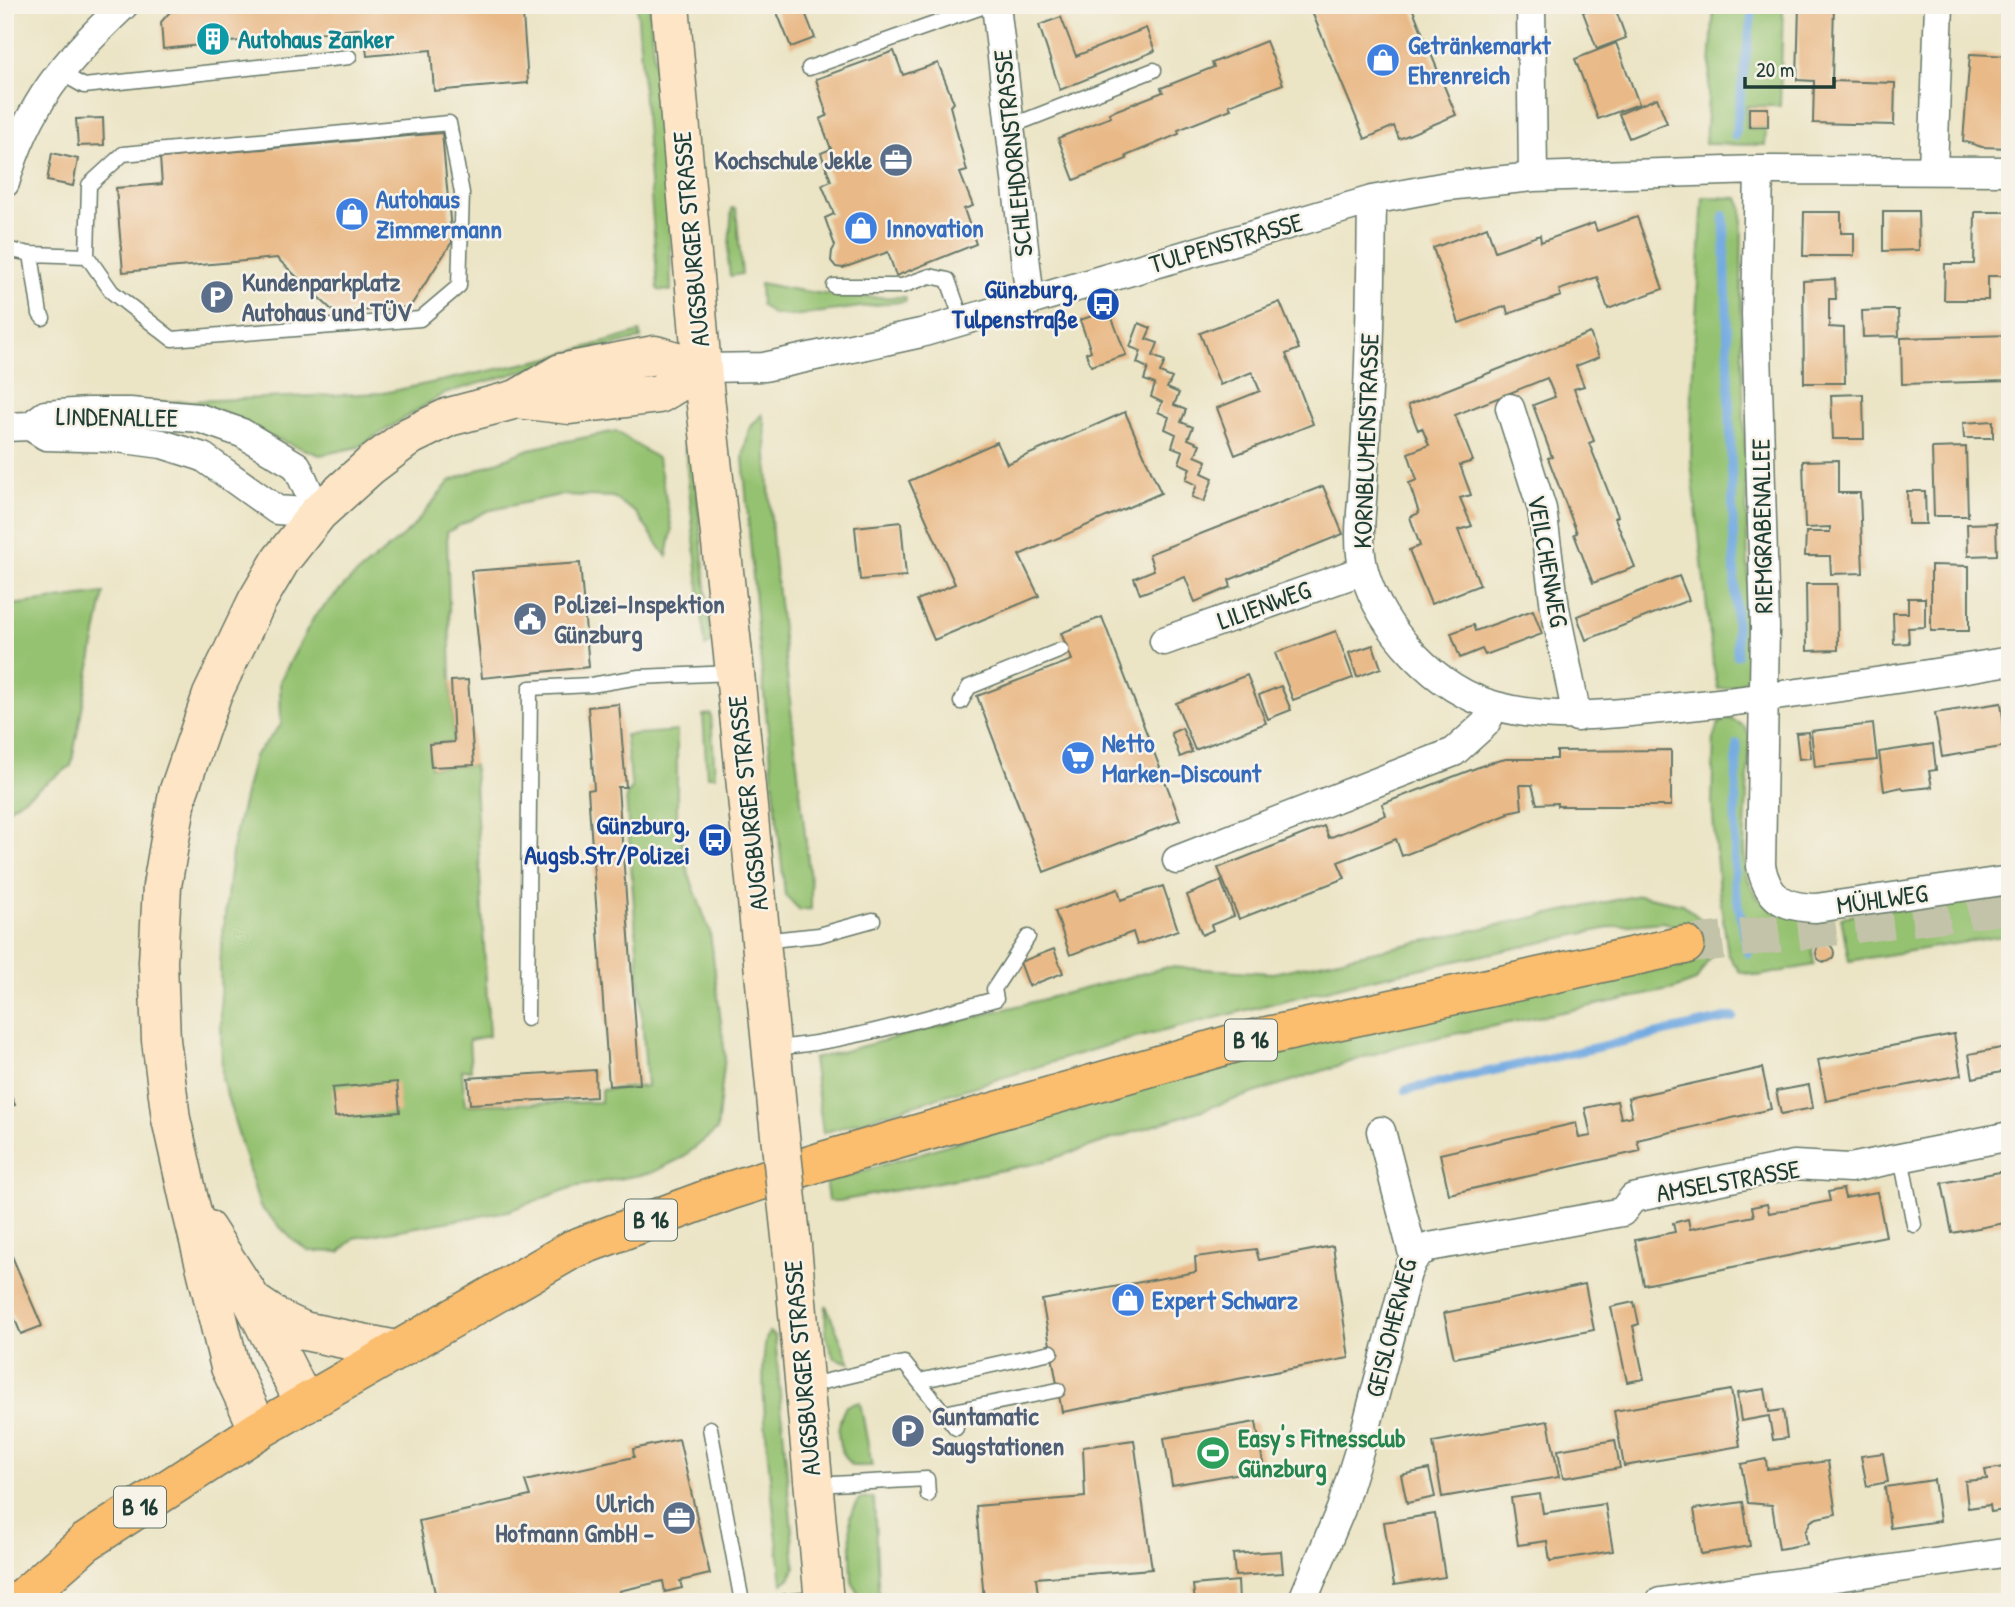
<svg xmlns="http://www.w3.org/2000/svg" width="2015" height="1607" font-family="'Patrick Hand',sans-serif">
<style>
.green{fill:#95c271;stroke:#5a8052;stroke-width:2}
.lines{fill:none;stroke-linecap:round;stroke-linejoin:round}
.stream{stroke:#73aae1;stroke-width:9}
.building{fill:#e9b987}
.primary-tunnel{stroke:#c2c3a8;stroke-width:38;stroke-dasharray:38 19;stroke-linecap:butt}
.lane-casing{stroke:#667767;stroke-width:17}
.street-casing{stroke:#667767;stroke-width:31}
.secondary-casing{stroke:#667767;stroke-width:41}
.primary-casing{stroke:#667767;stroke-width:41}
.lane{stroke:#fff;stroke-width:14}
.street{stroke:#fff;stroke-width:28}
.secondary{stroke:#fde5c5;stroke-width:38}
.primary{stroke:#fbbd6e;stroke-width:38}
.secondary-bridge-casing{stroke:#667767;stroke-width:41;stroke-linecap:butt}
.secondary-bridge{stroke:#fde5c5;stroke-width:38}
.labels{text-anchor:middle;stroke-width:5;stroke-linejoin:round;paint-order:stroke}
.shield{fill:#f7f3e8;stroke:#60746a;stroke-width:2}
.shield-label{font-size:24px;font-weight:bold;fill:#1f3d34}
.culture-label{font-size:26px;font-weight:bold;fill:#0d838f;stroke:#f7f3e8;text-anchor:start}
.shop-label{font-size:26px;font-weight:bold;fill:#366cbe;stroke:#f7f3e8;text-anchor:start}
.street-label{font-size:26px;fill:#1f3d34;stroke:#f7f3e8}
.service-label{font-size:26px;font-weight:bold;fill:#4e5e75;stroke:#f7f3e8;text-anchor:start}
.transit-label{font-size:26px;font-weight:bold;fill:#164399;stroke:#f7f3e8;text-anchor:end}
.leisure-label{font-size:26px;font-weight:bold;fill:#27864d;stroke:#f7f3e8;text-anchor:start}
</style>
<rect width="100%" height="100%" fill="#f7f3e8"/>
<filter id="ink" filterUnits="userSpaceOnUse"><feTurbulence type="fractalNoise" baseFrequency=".0143" numOctaves="2"/><feDisplacementMap in="SourceGraphic" scale="14" xChannelSelector="R" yChannelSelector="G"/><feConvolveMatrix kernelMatrix="1 2 1 2 8 2 1 2 1" color-interpolation-filters="sRGB"/></filter>
<filter id="wash" filterUnits="userSpaceOnUse"><feTurbulence type="fractalNoise" baseFrequency=".00686" numOctaves="4" result="noise"/><feDisplacementMap in="SourceGraphic" scale="28" xChannelSelector="R" yChannelSelector="G"/><feGaussianBlur stdDeviation="1.57" result="paint"/><feColorMatrix in="noise" values="0 0 0 0 0 0 0 0 0 0 0 0 0 0 0 0 0 1.4 0 .05"/><feComposite in="paint" operator="in"/></filter>
<g filter="url(#wash)">
<rect width="100%" height="100%" fill="#ebe4c5"/>
<path class="green" d="M637,5h12l21,224 1,62 -13,-1z
M1714,5h69l-3,101h-33v22l19,1 -1,16 -60,-1z
M1703,197l35,1 4,9 -1,105 10,361c-8,12 -18,15 -33,16l-5,-26 -22,-202 1,-76z
M732,208l4,1 6,65 -12,2 -2,-17z
M760,283c52,11 93,16 146,14v4l-114,15 -20,-2 -11,-9z
M640,332l1,6 -196,55 -87,54 -38,8 -49,-18 -48,-26 -105,-7 265,-11 163,-34z
M762,414l3,10 8,125 38,339v21l-11,1 -15,-15 -28,-269 -14,-169 6,-28z
M616,431l42,28 14,71 -5,27 -31,-44 -23,-16 -53,-2 -73,16 -40,21 4,149 3,61 -24,2 1,23 43,-2 15,271 -20,4 2,30h-9l3,35 136,-3v-12l46,-4 -21,-291 6,-6 -7,-54 52,-4v87l12,57 21,57 15,124 -8,74 -35,28 -31,15 -78,14 -65,24 -154,27 -14,14 -31,-1 -16,-11 -33,-33 -38,-128 -2,-120 13,-115 21,-88 27,-31 -1,-44 34,-64 37,-38 60,-50 39,-48 79,-32z
M684,439l10,24 17,180 -6,4z
M104,593l-33,173 -66,45v-205z
M711,714l4,62h-8l-4,-61z
M1729,718l15,8 6,11 -6,113 2,25 11,22 17,15 51,8 2,16 -8,4 -7,9 2,16 -56,11 -18,-4 -12,-18 -9,-63 -7,-87 2,-68 4,-12z
M2010,892v43l-161,26 -8,-44z
M1639,895l43,9 21,17 7,15 2,18 -16,27 -22,8 -272,56 -363,118 -200,38h-11l-3,-23 8,-3 2,5 290,-91 557,-159 -18,-8 -46,4 -260,56 -250,63 -285,88 -10,-74 354,-92 106,6z
M826,1305l24,58 -15,-5c-11,-18 -10,-32 -9,-53z
M769,1332l6,4 20,231 -5,11 -8,6c-4,-44 -30,-223 -13,-252z
M860,1402l12,64h-20c-17,-17 -17,-40 -6,-60z
M874,1498l5,104h-15l-12,-20 -2,-65 9,-18z"/>
<g class="lines">
<path class="stream" d="M1735,136l18,-131
M1724,215l13,440
M1737,744l-3,138 14,71
M1406,1090l327,-73"/>
</g>
<g id="blocks">
<path class="building" d="M176,5h395l1,6 -49,4 5,68 -94,8 -3,-41 -64,6 -3,-28 -201,21 -2,-27z
M774,5h28l13,33 -24,9z
M1309,5h102l45,110 -57,24 -5,-13 -29,13z
M1599,5h15l12,33 -29,11 -14,-37z
M1799,5h35l-2,76 63,2 -1,42 -81,-2 1,-42 -17,-1z
M1061,17l15,39 70,-28 9,23 -95,39 -21,-65z
M1266,41l17,43 -54,21 2,4 -53,21 1,4 -53,22 1,3 -53,21 -16,-42 53,-21 -2,-4 54,-21 -2,-4 53,-21 -2,-4z
M1616,43l23,61 -41,15 -23,-60z
M894,51l9,24 35,-12 16,40 -4,3 17,65 -7,2 13,33 -9,3 12,35 -80,32 -8,-24 -45,16 -7,-1 -5,-6 1,-10 3,-5 -10,-28 9,-4 -12,-29 9,-4 -10,-28 10,-4 -11,-30 7,-3 -11,-37z
M1970,54l40,2v92l-28,-1 -19,-6z
M1657,98l10,25 -38,15 -10,-24z
M1749,108h19v19h-19z
M103,118l1,27 -26,1 -2,-27z
M442,133l10,109 -42,65 -75,6 -58,-55 -154,14 -7,-84 46,-4 -2,-26z
M52,153l26,6 -5,27 -26,-5z
M1883,211h35l1,39 -36,1z
M1804,212h37v21h13v23h-51z
M1975,212h35v64h-22v24h-44l1,-36h29z
M1637,217l26,72 -55,20 -11,-32 -38,13 2,6 -53,18 -2,-8 -47,17 -26,-75 54,-21 8,24 45,-16 1,7 53,-19 3,8z
M1835,279l1,20h-7v28l15,1 1,55h-41l-1,-102z
M1280,302l19,47 -13,5 27,70 -78,31 -18,-47 43,-17 -8,-19 -32,13 -20,-52z
M1109,310l17,45 -35,11 -5,-13 5,-2 -11,-31z
M1886,310h12l1,26 -36,1 -1,-26z
M1139,323l12,5 -5,11 12,4 -5,13 12,5 -5,12 12,5 -5,10 12,5 -5,12 12,5 -5,12 12,5 -5,12 12,5 -5,12 12,5 -5,12 11,5 -9,24 -12,-5 5,-12 -11,-5 4,-12 -11,-5 4,-12 -11,-4 4,-13 -11,-5 4,-12 -11,-5 4,-10 -11,-5 4,-13 -11,-4 4,-12 -11,-5 4,-12 -11,-4z
M1590,333l9,24 -23,9 8,20 -10,3 20,52 -5,2 29,73 -3,2 20,49 -42,16 -19,-49 3,-1 -29,-75 4,-1 -19,-52 22,-8 -8,-19 -92,37 18,46 -13,4 11,30 -11,3 12,28 -14,4 22,55 -49,19 -22,-54 11,-4 -10,-29 9,-4 -10,-30 8,-3 -9,-27 21,-8 -7,-17 -4,2 -10,-25z
M2010,335v46l-108,3 -1,-46z
M1863,394l1,45h-31l-2,-44z
M1125,412l36,81 -142,62 20,41 -105,44 -17,-40 38,-16 -46,-103 88,-39 10,22z
M1993,421v17h-29l-1,-15z
M1966,447l2,69h-34l-2,-68z
M1838,460v33h22l3,80 -32,1 -1,-18h-25l1,-24h24v-5l-25,1 -2,-67z
M1323,486l20,48 -114,46 2,7 -36,15 -10,-25 -45,17 -6,-16 20,-8 -5,-16z
M1907,491h18l1,33h-18z
M901,522l5,54 -46,4 -5,-53z
M1996,523l1,32 -29,1 -1,-32z
M580,563l9,104 -107,11 -11,-107z
M1931,565l38,1v65h-38z
M1679,576l10,24 -103,40 -9,-24z
M1806,584h31l1,66 -31,1z
M1908,598h17v29l-17,1 1,15 -15,1 -1,-31h15z
M1533,610l9,24 -57,21 -3,-6 -22,9 -9,-25 22,-8 2,6z
M1102,617l78,203 -136,52 -67,-176 95,-36 -11,-27z
M1336,631l17,47 -60,22 -18,-47z
M1373,645l8,23 -24,9 -8,-24z
M1247,675l19,48 -71,27 -19,-47z
M468,680l6,85 -43,2 -2,-23 25,-2 -3,-61z
M1281,686l10,24 -23,9 -9,-24z
M2001,703l6,43 -65,11 -7,-44z
M619,704l7,83h-8l22,297 -31,2 -21,-296 6,-1 -6,-82z
M1873,724l4,36 -62,7 -4,-36z
M1182,728l10,24 -12,5 -9,-24z
M1808,732l3,26 -12,1 -3,-26z
M1933,744l3,26 -7,1 3,16 -28,3 -2,-3 -18,4 -5,-39z
M1671,750v56h-114v-3l-20,1 -5,-19h-12l2,24 -14,3 1,2 -107,42 -6,-17 -58,23 7,16 -106,41 -21,-51 106,-42 5,12 57,-23 -4,-11 107,-41 17,-4h51v-8z
M1221,881l13,35 -23,9 2,5 -11,5 -15,-40z
M1163,886l15,44 -41,15 -4,-13 -63,23 -15,-44 63,-22 3,11z
M1816 953a9 9 0 1 1 18 0a9 9 0 1 1-18 0Z
M1054,949l9,24 -34,13 -9,-24z
M1954,1034l7,41 -135,26 -8,-41z
M2001,1048l5,23 -33,7 -4,-24z
M1762,1068l9,41 -134,31 3,11 -191,43 -9,-40 136,-31 3,15 12,-2 -6,-28 32,-7 4,17 11,-2 -4,-18z
M595,1070l1,27 -126,7 -2,-26z
M5,1082l10,23 -10,4z
M397,1082l3,30 -65,5 -3,-29z
M1809,1085l4,23 -32,6 -5,-23z
M5,1129l8,20 -8,3z
M2010,1170v52l-58,11 -10,-50z
M1843,1189l2,9 32,-6 9,44 -242,49 -9,-45 40,-8 -2,-9 15,-4 2,10 64,-13 -2,-9 15,-3 2,9 61,-12 -2,-9z
M5,1240l37,86 -21,8 -16,-38z
M1333,1246l16,112 -287,54 -20,-112 154,-28 -1,-15 61,-8 3,11z
M1585,1284l9,46 -140,28 -10,-45z
M1634,1302l5,22 -6,2 11,53 -17,3 -16,-75z
M1765,1389l4,23 14,-2 4,28 -14,2 -4,-24 -28,5 -4,-28z
M1731,1390l9,56 -116,20 -10,-55z
M1548,1421l11,56 -117,20 -9,-55z
M1256,1422l8,47 -92,16 -8,-47z
M679,1439l31,135 -30,7 2,7 -17,4 -2,-11 -44,10 2,11h-184l-18,-81 111,-25 -5,-15 109,-24 -1,-8z
M1134,1440l18,129 -116,9 2,17 -54,5 -8,-94 109,-9 -2,-50z
M1615,1440l5,28 -57,10 -5,-28z
M1883,1453l5,29 -21,4 -6,-30z
M1766,1459l1,10 61,-8 8,53 -19,4 -6,3 -6,11 2,12 -28,5 -7,-44 -24,-2 -7,-39z
M2010,1466v43l-19,3 -1,-7 -22,3 -3,-27 22,-2 -2,-9z
M1429,1469l6,28 -28,6 -6,-28z
M1934,1480l6,41 -50,7 -5,-41z
M1540,1494l3,19 62,-9 8,47 -63,10 -3,-20 -29,4 -7,-47z
M1743,1502l7,44 -49,8 -7,-45z
M1435,1514l10,63 -51,8 -10,-63z
M1281,1551l2,22 -48,3 -2,-22z
M1238,1581l1,21h-44l-2,-17z"/>
</g>
</g>
<g filter="url(#ink)">
<use href="#blocks" fill-opacity="0" stroke="#667767" stroke-width="2"/>
<g class="lines">
<path class="primary-tunnel" d="M1685,945l325,-40"/>
<g class="lane-casing">
<path id="lane" d="M809,68l179,-63
M59,72l25,14 265,-29
M449,123l13,70 -3,93 -39,33 -248,20 -60,-47 -25,-36 2,-71 34,-31z
M1011,126l143,-56
M5,249l26,5 56,2
M31,254l9,60 3,4
M834,286h68l28,-10 18,4 14,40
M961,702l8,-15 92,-37
M761,941l58,-6 54,-15
M527,1019l3,-331 61,-3 48,-8 93,-4
M773,1048c76,-6 150,-30 223,-49l-2,-10 34,-52
M1901,1157l13,68
M919,1381l132,-29
M806,1386l98,-23 52,65
M944,1413l114,-23
M710,1428l32,174
M814,1485l113,-6 1,16
M784,1602l38,-4"/>
</g>
<g class="street-casing">
<path id="street" d="M996,5l34,295
M1531,5l2,172
M1933,169l6,-164
M1759,170l-3,144 9,313 -4,239c7,33 22,41 55,42l194,-28
M5,183c23,-80 59,-121 119,-178
M1372,200c-1,69 -1,139 -5,208 -1,30 -3,61 -5,92 -2,23 -4,48 2,71 17,59 72,119 132,135 62,17 122,7 184,1 111,-11 220,-28 330,-46
M702,368l62,-1 157,-34 451,-133 75,-14 86,-9 226,-7 251,1
M1510,408l32,101 13,99 22,109
M5,427l25,-1 16,10 71,2 45,6 41,13 74,53 41,3 -21,-47 -55,-33 -43,-15 -69,-6h-42l-43,3 -15,11
M1164,641l200,-71
M1177,860l277,-108 31,-28 10,-18
M1414,1258l15,-11 193,-35 11,-14 161,-33 56,3 160,-32
M1302,1602l39,-93 25,-81 41,-155 7,-15 -33,-127
M1660,1602l350,-50"/>
</g>
<g class="secondary-casing">
<path id="secondary" d="M670,5l32,363 33,305 43,444
M517,399l53,6 89,-11 43,-26
M206,1229l47,73 52,102
M792,1246l32,356
M253,1302l25,17 26,12 93,19
M259,1430l-29,-63 -41,-167 -18,-81 -10,-79 -3,-78 4,-76 16,-93 34,-98 45,-94 24,-41 37,-47 52,-47 40,-30 39,-19 68,-18 44,-26 94,-18 47,13"/>
</g>
<g class="primary-casing">
<path id="primary" d="M18,1602l68,-60 173,-112 314,-181 156,-58 94,-30 412,-118 450,-98"/>
</g>
<use href="#lane" class="lane"/>
<use href="#street" class="street"/>
<use href="#secondary" class="secondary"/>
<use href="#primary" class="primary"/>
<g class="secondary-bridge-casing">
<path id="secondary-bridge" d="M778,1117l14,129"/>
</g>
<use href="#secondary-bridge" class="secondary-bridge"/>
</g>
</g>
<defs>
<g id="building-disc" transform="scale(1.75)"><circle r="9.5" fill="#0f9aa8" stroke="#f7f3e8"/><path d="M-4-6H4V6H1V3H-1V6H-4ZM-2.5-4.3h1.7v1.8h-1.7ZM.8-4.3h1.7v1.8H.8ZM-2.5-1h1.7V.8h-1.7ZM.8-1h1.7V.8H.8Z" fill="#fff"/></g>
<g id="shop-disc" transform="scale(1.75)"><circle r="9.5" fill="#3f7fe0" stroke="#f7f3e8"/><path d="M-5-2.5h2.3a2.7 3.5 0 0 1 5.4 0H5L5.5 6h-11ZM-1.5-2.5h3a1.5 2.3 0 0 0-3 0Z" fill="#fff"/></g>
<g id="office-disc" transform="scale(1.75)"><circle r="9.5" fill="#5c6f8a" stroke="#f7f3e8"/><path d="M-6-3h4V-5.5h4V-3h4V5H-6ZM-1-4.5V-3h2v-1.5ZM-6 0V1H6V0Z" fill="#fff"/></g>
<g id="parking-disc" transform="scale(1.75)"><circle r="9.5" fill="#5c6f8a" stroke="#f7f3e8"/><path d="M-3.5-5.5H1a3.5 3.5 0 0 1 0 7H-1V5.5H-3.5ZM-1-3.4V-.6H.8a1.4 1.4 0 0 0 0-2.8Z" fill="#fff"/></g>
<g id="bus-disc" transform="scale(1.75)"><circle r="9.5" fill="#1a4fb4" stroke="#f7f3e8"/><path d="M-5-6H5V4H4V6H2V4H-2V6H-4V4H-5ZM-3.5-4V0h7V-4ZM-3.5 1.2v1.5H-2V1.2ZM2 1.2v1.5H3.5V1.2Z" fill="#fff"/></g>
<g id="civic-disc" transform="scale(1.75)"><circle r="9.5" fill="#5c6f8a" stroke="#f7f3e8"/><path d="M-.6-6.5H3V-4.5H.6V-3L4-1V1h2V6H-6V1h2V-1L-.6-3ZM-1.2 2.5V6h2.4V2.5Z" fill="#fff"/></g>
<g id="supermarket-disc" transform="scale(1.75)"><circle r="9.5" fill="#3f7fe0" stroke="#f7f3e8"/><path d="M-6-5.5h2.5l.6 2H6L4.5 2H-2.5L-4.4-4H-6ZM-1.5 3.2a1.3 1.3 0 1 0 .1 0ZM3 3.2a1.3 1.3 0 1 0 .1 0Z" fill="#fff"/></g>
<g id="stadium-disc" transform="scale(1.75)"><circle r="9.5" fill="#2e9e5b" stroke="#f7f3e8"/><path d="M0-5a6.5 5 0 1 0 0 10a6.5 5 0 1 0 0-10ZM-3.5-1.8h7v3.6h-7Z" fill="#fff"/></g>
</defs>
<g fill-rule="evenodd">
<use href="#building-disc" x="213" y="39"/>
<use href="#shop-disc" x="1383" y="60"/>
<use href="#office-disc" x="896" y="160"/>
<use href="#shop-disc" x="352" y="214"/>
<use href="#shop-disc" x="861" y="228"/>
<use href="#parking-disc" x="217" y="297"/>
<use href="#bus-disc" x="1103" y="304"/>
<use href="#civic-disc" x="530" y="619"/>
<use href="#supermarket-disc" x="1078" y="758"/>
<use href="#bus-disc" x="715" y="840"/>
<use href="#shop-disc" x="1128" y="1300"/>
<use href="#parking-disc" x="908" y="1431"/>
<use href="#stadium-disc" x="1213" y="1453"/>
<use href="#office-disc" x="679" y="1518"/>
</g>
<g class="labels">
<g class="shield">
<rect x="1225" y="1019.5" width="52" height="41" rx="5"/>
<rect x="625" y="1199.5" width="52" height="41" rx="5"/>
<rect x="114" y="1486.5" width="52" height="41" rx="5"/>
</g>
<g class="shield-label">
<text x="1251" y="1048">B 16</text>
<text x="651" y="1228">B 16</text>
<text x="140" y="1515">B 16</text>
</g>
<g class="culture-label">
<text x="238" y="48">Autohaus Zanker</text>
</g>
<g class="shop-label">
<text x="1408" y="54">Getränkemarkt<tspan x="1408" dy="30">Ehrenreich</tspan></text>
<text x="376" y="208">Autohaus<tspan x="376" dy="30">Zimmermann</tspan></text>
<text x="886" y="237">Innovation</text>
<text x="1102" y="752">Netto<tspan x="1102" dy="30">Marken-Discount</tspan></text>
<text x="1152" y="1309">Expert Schwarz</text>
</g>
<g class="street-label">
<text transform="translate(1013 153) rotate(-96)" y="9">SCHLEHDORNSTRASSE</text>
<text transform="translate(691 239) rotate(-95)" y="9">AUGSBURGER STRASSE</text>
<text transform="translate(1226 243) rotate(-16)" y="9">TULPENSTRASSE</text>
<text transform="translate(117 417) rotate(1)" y="9">LINDENALLEE</text>
<text transform="translate(1366 441) rotate(-88)" y="9">KORNBLUMENSTRASSE</text>
<text transform="translate(1762 526) rotate(-91)" y="9">RIEMGRABENALLEE</text>
<text transform="translate(1548 561) rotate(80)" y="9">VEILCHENWEG</text>
<text transform="translate(1264 605) rotate(-20)" y="9">LILIENWEG</text>
<text transform="translate(748 803) rotate(-96)" y="9">AUGSBURGER STRASSE</text>
<text transform="translate(1882 899) rotate(-8)" y="9">MÜHLWEG</text>
<text transform="translate(1728 1181) rotate(-10)" y="9">AMSELSTRASSE</text>
<text transform="translate(1391 1328) rotate(-76)" y="9">GEISLOHERWEG</text>
<text transform="translate(802 1368) rotate(-95)" y="9">AUGSBURGER STRASSE</text>
</g>
<g class="service-label">
<text x="872" y="169" text-anchor="end">Kochschule Jekle</text>
<text x="242" y="291">Kundenparkplatz<tspan x="242" dy="30">Autohaus und TÜV</tspan></text>
<text x="554" y="613">Polizei-Inspektion<tspan x="554" dy="30">Günzburg</tspan></text>
<text x="932" y="1425">Guntamatic<tspan x="932" dy="30">Saugstationen</tspan></text>
<text x="654" y="1512" text-anchor="end">Ulrich<tspan x="654" dy="30">Hofmann GmbH -</tspan></text>
</g>
<g class="transit-label">
<text x="1078" y="298">Günzburg,<tspan x="1078" dy="30">Tulpenstraße</tspan></text>
<text x="690" y="834">Günzburg,<tspan x="690" dy="30">Augsb.Str/Polizei</tspan></text>
</g>
<g class="leisure-label">
<text x="1238" y="1447">Easy's Fitnessclub<tspan x="1238" dy="30">Günzburg</tspan></text>
</g>
</g>
<rect width="2015" height="1607" fill="none" stroke="#f7f3e8" stroke-width="28"/>
<path d="M1745 77v10h89v-10" fill="none" stroke="#1f3d34" stroke-width="3.5"/>
<text x="1756" y="77" font-size="21" fill="#1f3d34" stroke="#f7f3e8" stroke-width="5" paint-order="stroke">20 m</text>
</svg>
